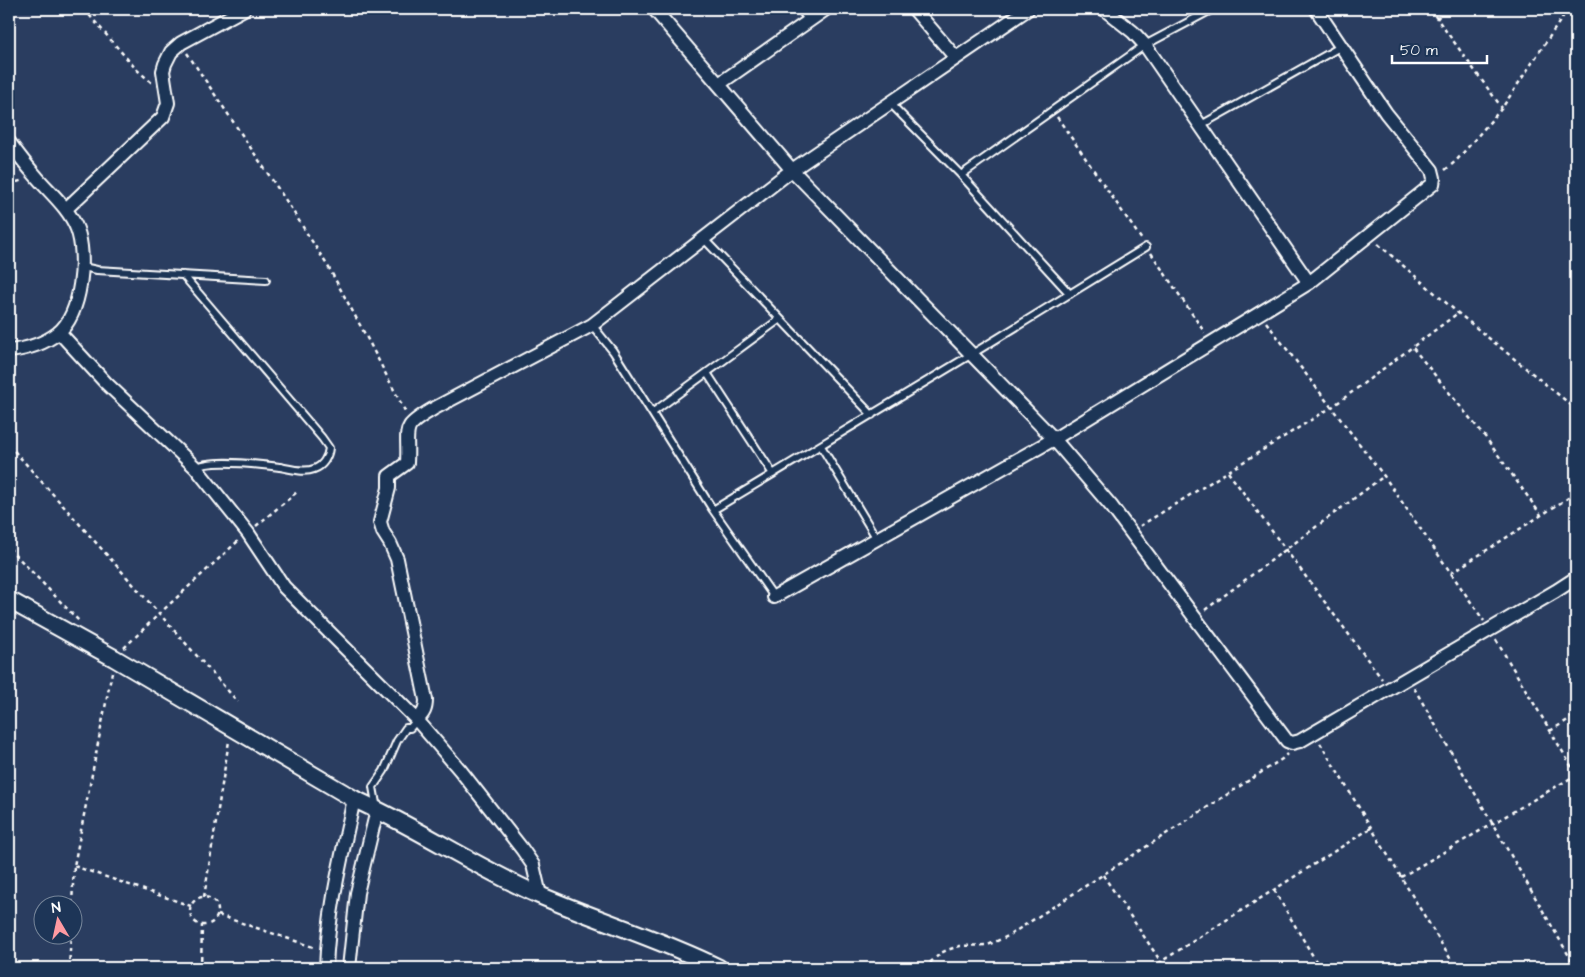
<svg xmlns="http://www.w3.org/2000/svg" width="1585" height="977" font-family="'Architects Daughter',sans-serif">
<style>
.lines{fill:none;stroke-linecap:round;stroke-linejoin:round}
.service-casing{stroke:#fff;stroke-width:10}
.minor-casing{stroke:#fff;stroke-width:16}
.tertiary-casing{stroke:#fff;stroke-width:20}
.path{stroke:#fff;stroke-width:2.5;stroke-dasharray:4 4;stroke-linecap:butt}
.service{stroke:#1d3557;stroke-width:6}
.minor{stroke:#1d3557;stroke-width:12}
.tertiary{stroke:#1d3557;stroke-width:16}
</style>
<rect width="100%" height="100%" fill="#2a3d60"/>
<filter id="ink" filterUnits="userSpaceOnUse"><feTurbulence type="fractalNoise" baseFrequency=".02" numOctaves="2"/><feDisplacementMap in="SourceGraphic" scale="10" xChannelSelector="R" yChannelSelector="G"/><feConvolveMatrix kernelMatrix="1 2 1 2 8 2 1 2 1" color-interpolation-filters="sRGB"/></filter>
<g filter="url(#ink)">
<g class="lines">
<g class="service-casing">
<path id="service" d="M800,9l9,12
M890,103l71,72 109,119
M1201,125l139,-78
M961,175l184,-130 68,-36
M703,238l169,177
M83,267l14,3 169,10
M183,275l139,163 7,10c-1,9 -6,18 -15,21 -10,4 -24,0 -34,-2 -17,-2 -72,-9 -84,1
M592,325l21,26 100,159 61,87
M707,373l66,101
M652,413l128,-94
M821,446l56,93
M713,510l259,-156 174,-107
M377,809l-4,-22 11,-16 13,-30 9,-13h4l7,-8"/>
</g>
<g class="minor-casing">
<path id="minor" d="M654,9l138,161 262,269 58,68 175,234 5,2 8,-2 256,-150 20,-13
M914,9l42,49
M1104,9l29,23 12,13 164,238
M719,84l107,-75
M9,142c8,11 17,23 26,33 14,17 34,33 42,54 10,27 5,84 -19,104 -14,11 -31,16 -49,18
M66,209l97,-92 5,-14 -5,-32 2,-7 6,-12 10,-9 63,-34
M59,332l47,51 90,85 52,65 36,54 133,133 43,50 62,79 11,16 7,30
M774,597l280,-158 255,-156 124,-99 1,-6 -2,-8 -46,-57 -70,-104
M417,720c7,-7 9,-11 9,-20l-29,-141 -7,-16 -7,-11 -3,-10 9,-34v-12l18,-13c2,-35 -8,-34 26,-54l159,-84 200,-155 236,-161
M326,968c2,-57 16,-113 28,-169
M349,968l8,-75 20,-83"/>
</g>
<g class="tertiary-casing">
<path id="tertiary" d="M9,600l105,58 240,141c63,28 121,68 185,96 60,26 122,44 180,73"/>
</g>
<path class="path" d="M84,9l52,60 16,14
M1430,9l72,99
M1437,19l7,-10
M187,53l102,152 40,63 37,68 40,77
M1057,117l85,123
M1445,170l11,-9 46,-53 66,-99
M9,184l15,-4
M1378,244l80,69 118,96
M1151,253l54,80
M1266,322l118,154 100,145
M1413,348l73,90 55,77
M9,445l229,257
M1228,472l154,207
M256,526l41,-34
M1140,526l192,-119 126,-94
M9,548l70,73
M1451,573l125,-80
M1205,610l179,-134
M1496,640l80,134
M124,648l35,-34 79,-73
M1414,688l162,280
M1550,731l26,-16
M1320,743l136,225
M74,866l117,40
M1103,875l58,87 6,6
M1401,877l175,-102
M1274,890l46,78
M190 911a14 14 0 1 1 28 0a14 14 0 1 1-28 0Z
M204,897l25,-156
M72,904l2,-38 38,-194
M218,915l98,33
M69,968l2,-34
M201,968l1,-43
M924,968l17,-15 6,-3 13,-4 28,-1 20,-9 274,-177 5,-5
M1151,968l220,-140"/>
<use href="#service" class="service"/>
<use href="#minor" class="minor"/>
<use href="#tertiary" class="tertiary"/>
</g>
</g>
<rect width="1585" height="977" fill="none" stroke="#1d3557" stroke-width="30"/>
<rect x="15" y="15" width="1555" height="947" fill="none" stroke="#fff" stroke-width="2" filter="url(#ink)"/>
<g transform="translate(58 920) rotate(351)"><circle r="24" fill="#1d3557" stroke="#77869a"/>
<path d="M0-4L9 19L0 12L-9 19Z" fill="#ff9aa2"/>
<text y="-8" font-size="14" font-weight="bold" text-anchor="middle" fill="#ffffff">N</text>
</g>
<path d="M1392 55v8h95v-8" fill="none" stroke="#ffffff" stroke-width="2.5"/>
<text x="1400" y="55" font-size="15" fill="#ffffff" stroke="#1d3557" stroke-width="4" paint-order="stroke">50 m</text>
</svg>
